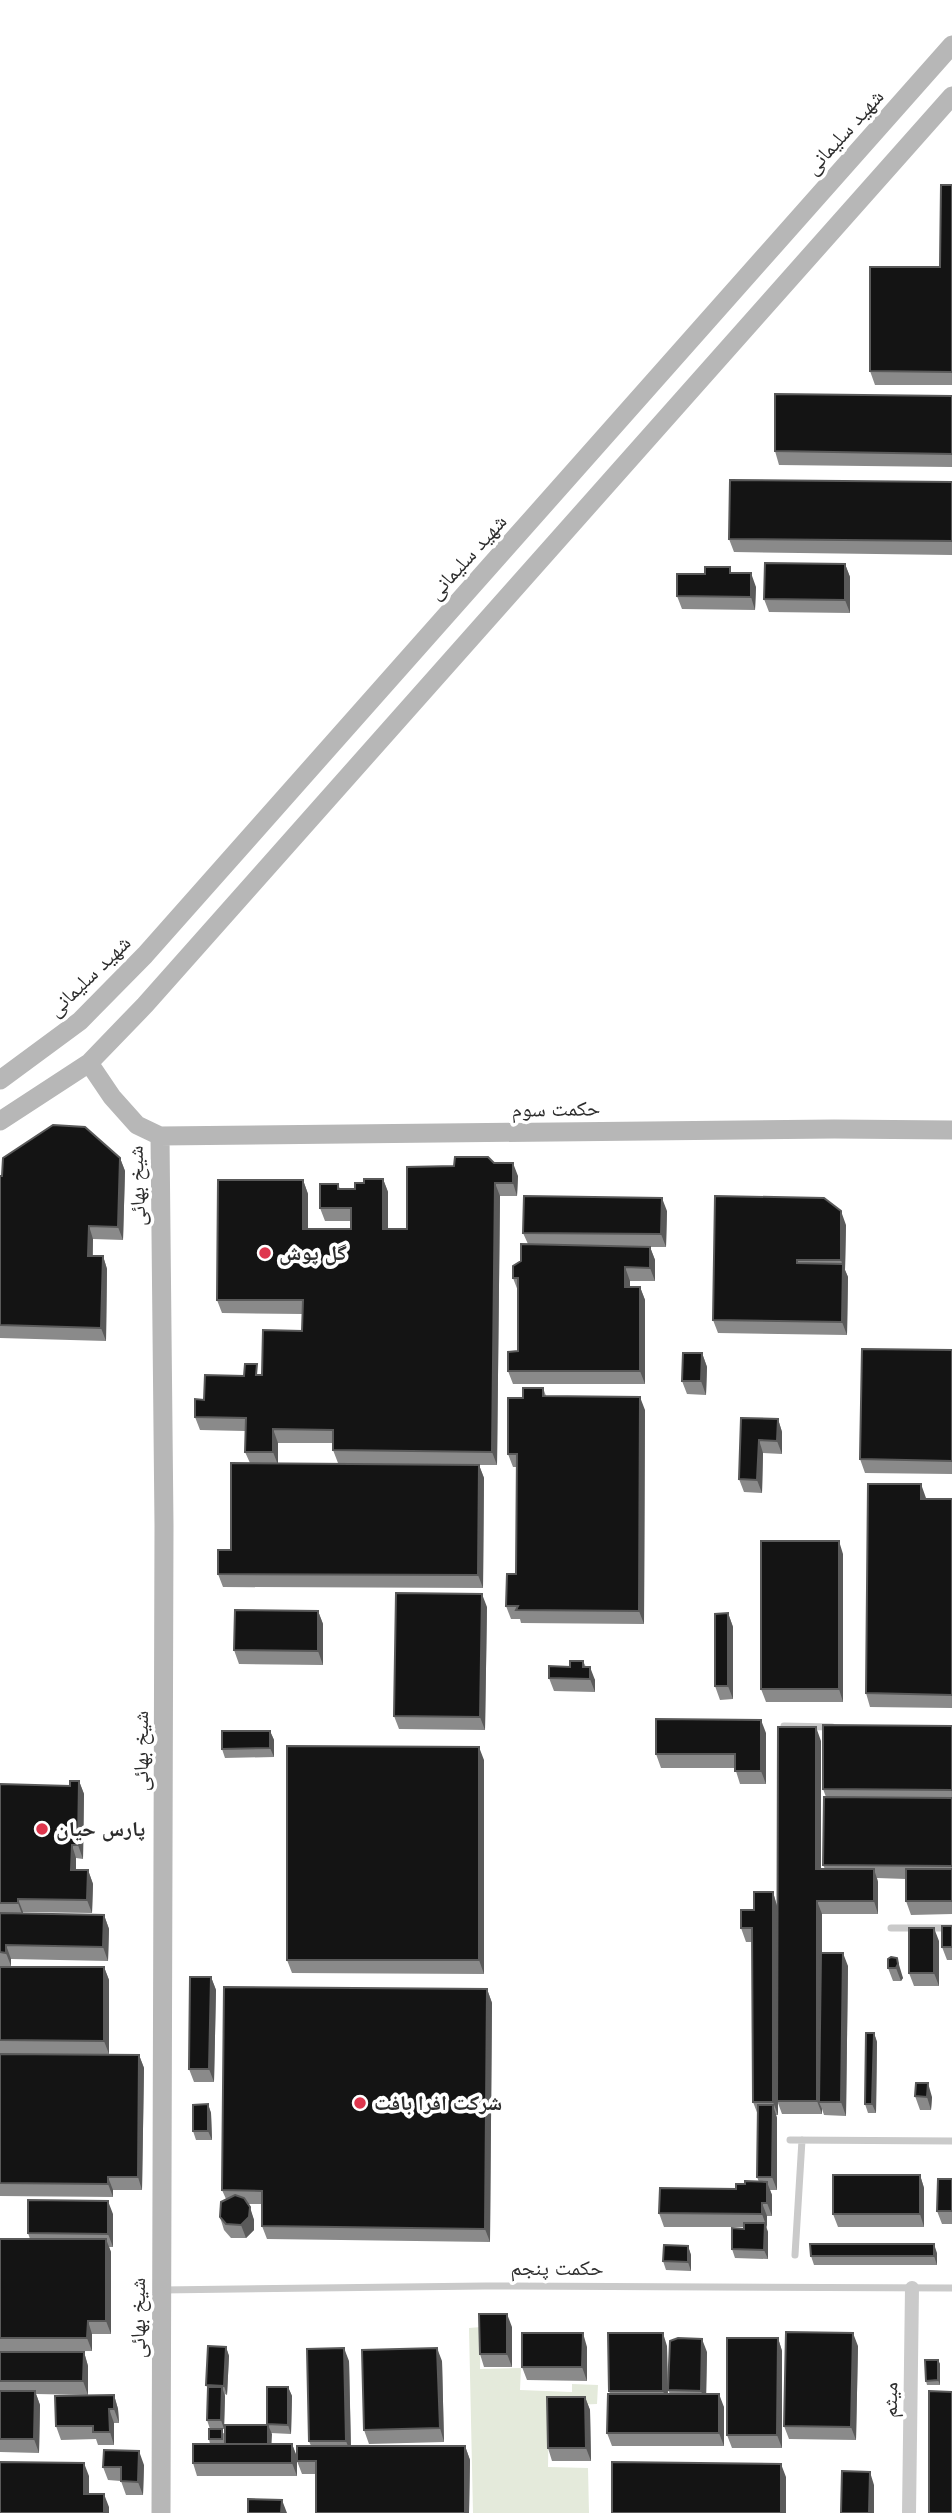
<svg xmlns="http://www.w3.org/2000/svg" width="952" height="2513" font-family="Helvetica,'Noto Naskh Arabic',sans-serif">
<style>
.green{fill:#e4eadb}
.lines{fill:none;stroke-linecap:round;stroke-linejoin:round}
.lane{stroke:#cacaca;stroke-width:7}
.street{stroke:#cacaca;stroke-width:14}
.secondary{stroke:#b7b7b7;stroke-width:19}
.wall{fill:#8a8a8a;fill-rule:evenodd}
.shaded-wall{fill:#5a5a5a}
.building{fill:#141414;stroke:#5a5a5a;stroke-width:2}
.poi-dot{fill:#de364d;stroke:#fff;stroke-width:2.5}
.labels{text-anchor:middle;stroke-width:7;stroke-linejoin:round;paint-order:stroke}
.street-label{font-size:21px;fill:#2d2d2d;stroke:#fff}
.poi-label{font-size:21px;font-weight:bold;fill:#2d2d2d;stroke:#fff;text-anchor:start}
</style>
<rect width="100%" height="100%" fill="#fff"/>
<path class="green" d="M481,2327l-1,42 41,-1 -1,22 52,2v-8l26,1 -1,19 -48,2 -1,61 40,1 1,45h-116l-4,-185z"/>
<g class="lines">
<path class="lane" d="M784,1726l48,1
M891,1928h61
M790,2140l162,1
M795,2255l7,-115
M162,2290l323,-4 467,2"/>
<path class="street" d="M909,2513l3,-225"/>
<path class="secondary" d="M89,1063l23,34 25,28 23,11 674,-7 118,1
M0,1080l80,-59 65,-66 807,-910
M0,1121l89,-58 56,-58 807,-909
M160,1136l4,390 -3,987"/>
</g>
<path class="wall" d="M952,185v200h-77l-5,-14 70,-104z
M952,396v71l-173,-2 -4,-14z
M952,482v73l-218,-3 -5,-13z
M845,564l5,13v36l-81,-1 -5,-13z
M732,573l24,14 -1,23 -73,-1 -5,-13z
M120,1158l5,13 -2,69 -30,-1v17h10l4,13 -1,72 -106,-3v-162z
M494,1163l24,13 -1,20h-17l-3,269h-18l5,13 -1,110 -260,-1 -5,-13 13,-24 19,-87 -5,-11v-21l-45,-1 -5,-13 9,-17 40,-24 18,-1 40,-44 1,-17 -81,-1 -5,-13 86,-120 5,14v35h43v-8h-26l-5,-13 18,-24 2,5h15l9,-6 19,-4 5,13v37h19l47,-63zM278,1443h55v7l5,13 -60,1z
M667,1211l-1,36h-19h3l5,13v21h-25v6h10l5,13v84h-132l-5,-13 10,-20v-60l-5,-13 15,-34 -5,-11z
M846,1225l-1,45 3,7 -1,58 -129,-2 -5,-13z
M952,1350v124l-87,-1 -5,-14z
M702,1353l5,14 -1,28 -19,-1 -5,-13z
M543,1388l3,8 99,14 -1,214 -123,-1 -1,-4h-9l-5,-13 10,-32 1,-107h-4l-5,-13 15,-56z
M741,1418l37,1 4,13v22l-19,-1 -1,40 -18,-1 -5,-13z
M926,1498v1h26v209l-82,-1 -4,-14z
M843,1554v148h-77l-5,-13z
M487,1607l-2,123 -86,-1 -5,-13z
M318,1611l5,13v41l-84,-1 -5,-14z
M728,1613l5,14v72l-13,1 -5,-14z
M583,1661l3,6 9,13v12l-41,-1 -5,-13 21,-11z
M952,1726v188l-41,1 -5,-14v-22l-29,-1 1,4v32h-56v39l26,13 -2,150 -22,-1 -2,-6v5h-40l-4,-11v12h-2l1,3v72h-7l2,5v21h-5l-1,12 2,4v27l-33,-1 -3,-9 12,-22h-80l-5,-14 77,-24 9,-5 14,-2 -2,-5 1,-62 -5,-13v-160h-7l-5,-14 13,-18 19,-18 4,14 44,-165v128h4l-2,-4 3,-68 -3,-8z
M270,1731l4,9v17l-49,1 -3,-9z
M766,1733v51h-26l-5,-16h-74l-5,-14z
M484,1760v214l-192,-1 -5,-13z
M79,1781l5,13 -1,65 -7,-1v12h12l5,14 -1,29 -69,-1v2l81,1 5,14 -1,32 -97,-2v7h-11v-182l70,2z
M952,1926v34h-5l-5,-13z
M939,1941v45h-25l-5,-13z
M891,1957l12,21 -2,3h-8l-5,-13z
M0,1967h104l5,13v74l30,1 5,13 -2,122h-29v7l-113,-1z
M211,1977l5,13 -2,92h-20l-5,-13z
M487,1989l5,14 -2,239 -223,-3 -5,-13v-22h-14l6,16v10l-8,8h-15l-7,-8 -4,-13 6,-18 -4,-9z
M874,2033l3,9 -1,71h-8l-3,-9z
M915,2096l17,1 -1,13h-11z
M208,2104l3,9 1,27h-16l-3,-9z
M920,2175l4,13v39h-86l-5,-13z
M952,2179v45h-10l-5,-13z
M113,2214v33h-4l2,5v82h-19v17l-92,1v-113h30l-2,-6z
M688,2246l3,9v16l-25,-1 -3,-9z
M937,2253v12h-123l-3,-9z
M512,2327v40h-28l-4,-13z
M778,2338l4,13v97h-50l-5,-13z
M667,2346l1,48h2l-2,-4 39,-38 -1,42 18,13v39h-112l-5,-13 3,-39 -1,-3z
M858,2346l-2,94 -67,-1 -5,-13z
M226,2347l3,9 -2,39 -2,-1 -1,35h-14l-3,-9 1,-31 -2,-4z
M587,2347v34l-60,-1 -5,-13z
M0,2352h84l4,14v29l-52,-1 4,11 -1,48 -39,-1z
M938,2360l2,4v21h-13l-1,-4z
M349,2361l2,85h114l5,14 -1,53h-153v-39h-14l-5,-13v15h-100l-4,-13 32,-19 42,-19 21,-38 4,9 -1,38 -20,-1v11h21l5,13 14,-11 -2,-5z
M442,2361l2,81 -75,2 -5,-14z
M114,2395l4,14 1,14h-5v22h-16l-2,-6 -35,1 -5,-14z
M585,2397l5,13 1,51h-39l-4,-13z
M224,2433v11h-14l-1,-5z
M144,2465l-1,30h-17l-5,-14 -13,-1 -5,-13z"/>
<path class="shaded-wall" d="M845,564l5,13v36l-5,-13z
M751,573l5,14 -1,23 -4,-13z
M120,1158l5,13 -2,69 -5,-13z
M513,1163l5,13 -1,20 -4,-13z
M383,1179l5,13v50l-5,-13z
M303,1180l5,14v48l-5,-13z
M495,1183l5,13 -3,269 -5,-13z
M662,1198l5,13 -1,36 -5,-13z
M841,1211l5,14 -1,45 3,7 -1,58 -5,-13 1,-55 -2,-7z
M89,1226l4,13 -1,30 -4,-13z
M650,1247l5,13v21l-5,-13z
M103,1256l4,13 -1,72 -5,-13z
M625,1267l5,14v19l-5,-13z
M640,1287l5,13v84l-5,-13z
M702,1353l5,14 -1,28 -5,-14z
M640,1397l5,13 -1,214 -5,-13z
M778,1419l4,13v22l-5,-13z
M273,1429l5,14v22l-5,-13z
M759,1440l4,13 -1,40 -5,-13z
M479,1465l5,13 -1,110 -5,-13z
M921,1484l5,14v14l-5,-13z
M839,1541l4,13v148l-4,-13z
M482,1594l5,13 -2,123 -5,-13z
M318,1611l5,13v41l-5,-14z
M728,1613l5,14v72l-5,-13z
M590,1667l5,13v12l-5,-13z
M761,1720l5,13v51l-5,-13z
M816,1727l5,14v141l-5,-13z
M270,1731l4,9v17l-4,-9z
M479,1747l5,13v214l-5,-14z
M79,1781l5,13 -1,65 -5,-14z
M72,1845l4,13v25l-5,-13z
M874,1869l4,13v32l-4,-13z
M88,1870l5,14 -1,29 -5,-13z
M773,1892l4,14 1,209 -5,-13z
M18,1899l5,13v5l-5,-14z
M817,1901l5,13v188h-3l3,7v5l-5,-13z
M104,1915l5,14 -1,32 -5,-14z
M934,1928l5,13v45l-5,-13z
M6,1945l5,14v7l-5,-13z
M843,1953l5,13 -2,150 -5,-14z
M897,1958l6,20 -2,3 -5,-13z
M104,1967l5,13v74l-5,-13z
M211,1977l5,13 -2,92 -5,-13z
M487,1989l5,14 -2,239 -5,-13z
M874,2033l3,9 -1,71 -4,-9z
M139,2055l5,13 -2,122 -4,-13z
M928,2083l4,14 -1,13 -4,-13z
M208,2104l3,9 1,27 -4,-9z
M773,2105l4,13v72l-5,-13z
M920,2175l4,13v39l-4,-13z
M108,2177l5,13v7l-5,-13z
M767,2182l5,13v21l-5,-13z
M108,2201l5,13v33l-5,-13z
M762,2203l5,13v12l-5,-14z
M250,2207l4,13v10l-8,8 -5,-13z
M765,2223l3,9v27l-4,-9z
M106,2239l5,13v82l-5,-13z
M934,2244l3,9v12l-3,-9z
M688,2246l3,9v16l-3,-9z
M507,2314l5,13v40l-5,-13z
M88,2321l4,13v17l-5,-13z
M583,2333l4,14v34l-5,-14z
M663,2333l4,13 1,58 -5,-13z
M853,2333l5,13 -2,94 -5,-13z
M778,2338l4,13v97l-5,-13z
M702,2339l5,13 -1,52 -5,-13z
M226,2347l3,9 -2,39 -3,-9z
M344,2348l5,13 2,93 -5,-13z
M437,2348l5,13 2,81 -4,-14z
M84,2352l4,14v29l-5,-14z
M938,2360l2,4v21l-2,-5z
M222,2387l3,9 -1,33 -3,-9z
M288,2387l4,9 -1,38 -3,-9z
M35,2391l5,14 -1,48 -5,-14z
M719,2394l5,13v39l-5,-13z
M114,2395l4,14 1,14 -5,-14z
M585,2397l5,13 1,51 -5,-13z
M109,2409l5,14v22l-4,-13z
M268,2425l4,9 -1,20 -3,-9z
M292,2444l5,13v19l-5,-13z
M465,2446l5,14 -1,53h-4z
M139,2451l5,14 -1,30 -5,-13z
M84,2463l5,13v31l-5,-13z
M781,2464l5,13v36h-5z
M870,2472l4,13v28h-5z
M104,2494l5,13v6h-5z
M282,2500l5,13h-6z"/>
<path class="building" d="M941,185h11v187l-82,-1v-104h70z
M775,394l177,2v58l-177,-3z
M730,480l222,2v59l-223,-2z
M765,563l80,1v36l-81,-1z
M705,567h25v6h21v24l-74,-1v-22h28z
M53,1125l32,2 35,31 -2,69 -29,-1 -1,30h15l-2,72 -101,-3v-149h2l1,-18z
M455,1157h33l6,6h19v20h-18l-3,269 -159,-2v-20l-60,-1v23h-28l1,-34 -51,-1v-18l9,1 1,-25 39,1 1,-12h12l-1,11h6l1,-45 39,1 1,-31h-86l1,-120h85v49h48v-21h-31v-24h18v5h17v-6h9v-4h19v50h24v-62l47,-1z
M524,1196l138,2 -1,36 -138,-1z
M715,1196l109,2 17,13v49h-44v3l46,1 -1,58 -129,-2z
M521,1244l129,3v21l-25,-1v20h15v84h-132v-19l10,-1v-73h-5v-12l8,-5z
M862,1349l90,1v111l-92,-2z
M683,1353h19l-1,28h-19z
M523,1388h20v8l97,1 -1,214 -123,-1 2,-4h-12l1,-32h9l1,-120h-9v-56h15z
M741,1418l37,1 -1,22 -18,-1 -2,40 -18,-1z
M231,1463l248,2 -1,110 -260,-1v-24h13z
M868,1484h53v15h31v196l-86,-2z
M761,1541h78v148h-78z
M396,1593l86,1 -2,123 -86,-1z
M235,1610l83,1v40l-84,-1z
M728,1613v73h-13v-72z
M570,1661h13v6h7v12l-41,-1v-12l21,1z
M656,1719l105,1v51h-26v-17h-79z
M823,1725l129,1v64l-129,-1z
M778,1727h38v142h58v32h-57v200h-40z
M222,1731h48v17l-48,1z
M287,1746l192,1v213h-192z
M70,1781h9l-1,64h-6l-1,25h17l-1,30 -69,-1v4h-18v-119l70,2z
M824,1797l128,1v68l-129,-1z
M906,1869h46v32h-46z
M754,1892h19v210h-20l-1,-174h-11v-18h13z
M0,1913l104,2 -1,32 -97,-2v8l-6,-1z
M942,1926h10v21h-10z
M909,1928h25v45h-25z
M821,1953h22l-2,149h-22z
M891,1957l6,1 1,6 -2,4h-8v-9z
M0,1967h104v74l-104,-1z
M190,1977h21l-2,92h-20z
M224,1987l263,2 -2,240 -223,-3v-35l-40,-1z
M866,2033h8l-2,71h-7z
M0,2054l139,1 -1,122h-30v7l-108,-1z
M916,2083h12l-1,14 -12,-1z
M208,2104v27h-15v-26z
M758,2105h15l-1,72h-15z
M833,2175h87v39h-87z
M938,2179h14v32h-15z
M745,2181l22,1v21h-5v11l-103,-1 1,-25 76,1v-5h9z
M235,2195l9,3 6,9 -1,10 -8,8 -15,-1 -6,-7 1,-15z
M28,2200l80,1v33l-80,-1z
M744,2223h21l-1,27 -32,-1v-21l12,1z
M0,2239h106v82h-18l-1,17h-87z
M810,2244h124v12h-123z
M664,2245l24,1v16l-25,-1z
M479,2314h28v40h-27z
M786,2332l67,1 -2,94 -67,-1z
M522,2333h61l-1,34h-60z
M608,2333h55v58h-54z
M678,2338l24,1 -1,52 -33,-1 2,-49z
M727,2338h51l-1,97h-50z
M208,2346l18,1 -2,39 -18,-1z
M344,2348l2,93h-37l-2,-92z
M437,2348l3,80 -76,2 -2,-80z
M0,2352h84l-1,29h-83z
M925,2360h13v20l-12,1z
M208,2387h14l-1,33h-14z
M267,2387h21v38l-21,-1z
M0,2391h35l-1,48h-34z
M929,2391l23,1v121h-23z
M608,2394h111v39h-112z
M114,2395v14h-5l1,23h-17v-6h-37l-1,-30z
M547,2397h38l1,51h-38z
M225,2425h43v19h-43z
M209,2429h13v10h-13z
M193,2444h99v19h-99z
M297,2446h168v67h-149v-52h-19z
M104,2450l35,1 -1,31 -17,-1v-14h-18z
M0,2462l84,1v31h20v19h-104z
M612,2462l169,2v49h-169z
M842,2471l28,1 -1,41h-28z
M248,2499l34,1 -1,13h-33z"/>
<g class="poi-dot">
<circle cx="265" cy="1253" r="7"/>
<circle cx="42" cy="1829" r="7"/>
<circle cx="360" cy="2103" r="7"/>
</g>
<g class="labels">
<g class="street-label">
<text transform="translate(844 132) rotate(-48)" y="7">شهید سلیمانی</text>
<text transform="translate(467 557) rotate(-48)" y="7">شهید سلیمانی</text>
<text transform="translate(89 976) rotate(-44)" y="7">شهید سلیمانی</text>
<text transform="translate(556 1109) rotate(-1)" y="7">حکمت سوم</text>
<text transform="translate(137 1186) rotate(-92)" y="7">شیخ بهائی</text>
<text transform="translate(141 1751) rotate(-90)" y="7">شیخ بهائی</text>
<text x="557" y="2275">حکمت پنجم</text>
<text transform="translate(138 2318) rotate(-90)" y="7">شیخ بهائی</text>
<text transform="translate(890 2400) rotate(-89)" y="7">میثم</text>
</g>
<g class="poi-label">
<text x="279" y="1260">گل پوش</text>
<text x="56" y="1836">پارس حیان</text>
<text x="374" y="2110">شرکت افرا بافت</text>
</g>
</g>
</svg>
